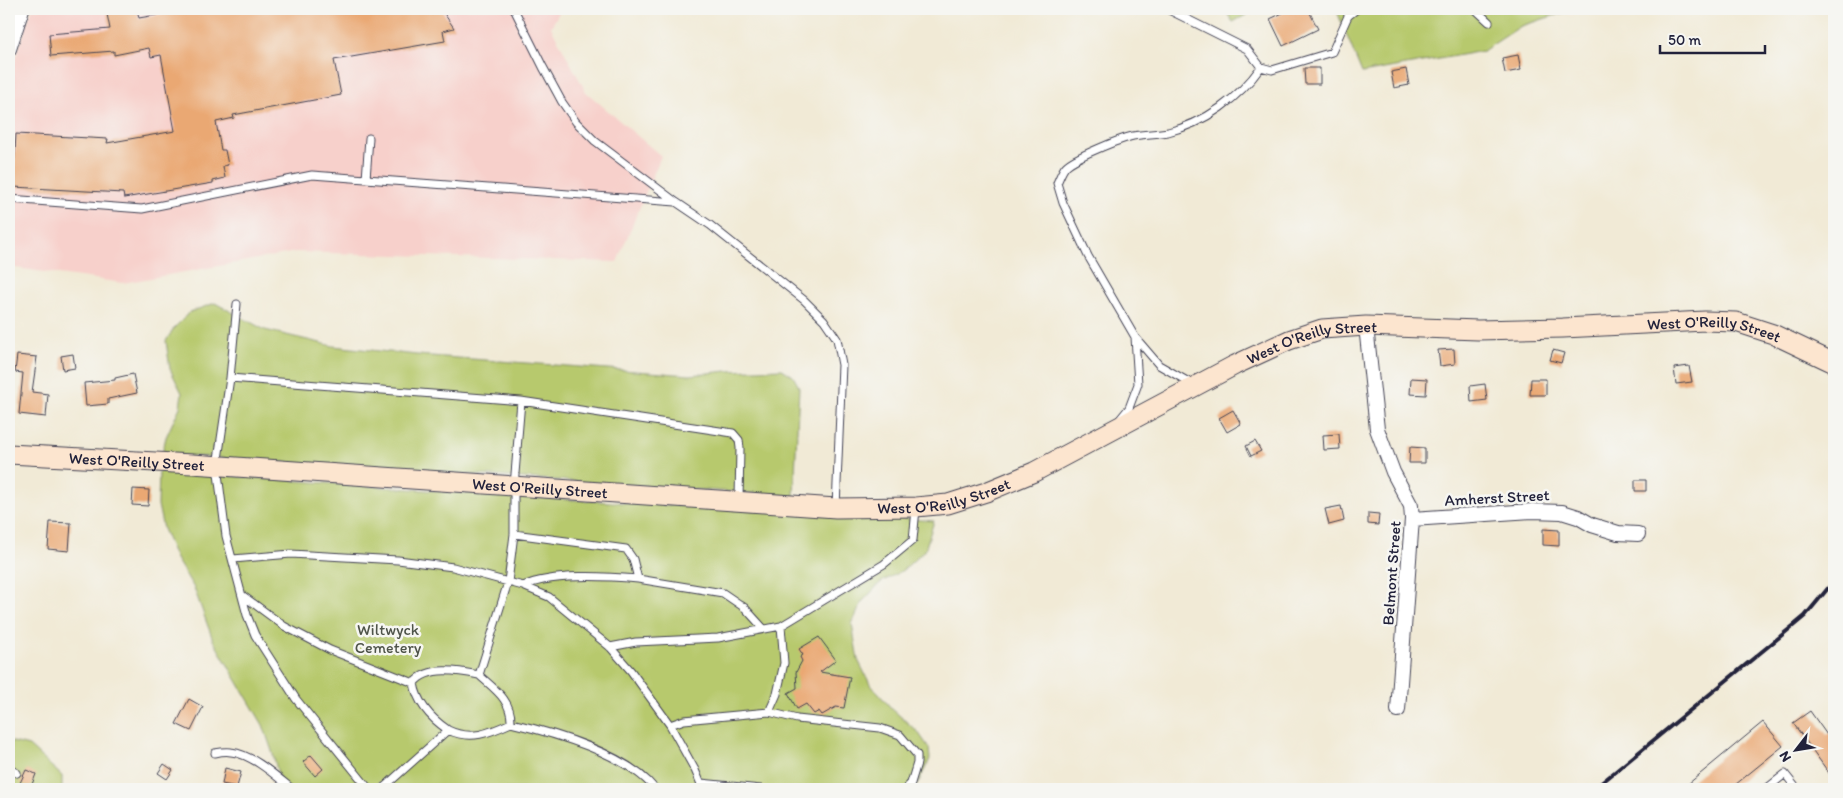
<svg xmlns="http://www.w3.org/2000/svg" width="1843" height="798" font-family="Itim,sans-serif">
<style>
.built{fill:#f7d0cb}
.green{fill:#b7c96d;stroke:#6c7654}
.building{fill:#eaa873}
.lines{fill:none;stroke-linecap:round;stroke-linejoin:round}
.lane-casing{stroke:#414052;stroke-width:9}
.street-casing{stroke:#414052;stroke-width:16}
.secondary-casing{stroke:#414052;stroke-width:21}
.lane{stroke:#fff;stroke-width:7}
.street{stroke:#fff;stroke-width:14}
.secondary{stroke:#fce5cf;stroke-width:19}
.rail{stroke:#22223b;stroke-width:4}
.labels{text-anchor:middle;stroke-width:5;stroke-linejoin:round;paint-order:stroke}
.street-label{font-size:16px;fill:#22223b;stroke:#f6f6f2}
.park-label{font-size:16px;fill:#4f544a;stroke:#f6f6f2}
</style>
<rect width="100%" height="100%" fill="#f6f6f2"/>
<filter id="ink" filterUnits="userSpaceOnUse"><feTurbulence type="fractalNoise" baseFrequency=".02" numOctaves="2"/><feDisplacementMap in="SourceGraphic" scale="10" xChannelSelector="R" yChannelSelector="G"/><feConvolveMatrix kernelMatrix="1 2 1 2 8 2 1 2 1" color-interpolation-filters="sRGB"/></filter>
<filter id="wash" filterUnits="userSpaceOnUse"><feTurbulence type="fractalNoise" baseFrequency=".0096" numOctaves="4" result="noise"/><feDisplacementMap in="SourceGraphic" scale="20" xChannelSelector="R" yChannelSelector="G"/><feGaussianBlur stdDeviation="1.12" result="paint"/><feColorMatrix in="noise" values="0 0 0 0 0 0 0 0 0 0 0 0 0 0 0 0 0 1.4 0 .05"/><feComposite in="paint" operator="in"/></filter>
<g filter="url(#wash)">
<rect width="100%" height="100%" fill="#f1ead6"/>
<path class="built" d="M32,9h529l-10,18 35,65 75,64 -44,106 -321,-10 -173,31 -114,-16v-189z"/>
<path class="green" d="M1224,9h33l-24,13z
M1336,9h239l-54,17 -38,25 -121,22z
M215,303l50,27 68,16 84,9 273,20 37,-4 55,-2 11,7 6,11 -5,109 -632,-42 4,-17 14,-30 2,-14 -12,-24 -4,-28 8,-13 16,-16z
M159,471l362,26 377,21 36,3 -9,29 -22,20 -23,13 -18,19 -10,22 6,36 12,24 22,25 26,23 11,16 1,11 -15,30h-635v-7l-7,-28 -10,-29 -50,-85 -19,-52 -18,-29 -13,-30 -5,-24z
M9,741l20,5 33,30v13h-53z"/>
<g id="blocks">
<path class="building" d="M106,9h31l2,9 51,-9h251l13,19 -11,3 2,10 -111,19 7,35 -108,20 1,3 -18,4 5,28h4l3,15 -5,1 2,12 -12,3v2l-89,15 -1,-5 -110,-6 3,-53 92,5 -1,4 68,-12 -14,-76 -10,2 -2,-9 -35,7v-4l-63,5 -2,-22 61,-5z
M1291,9h17l10,20 -35,17 -13,-27z
M1518,55l3,15 -16,3 -3,-15z
M1304,68h16v16h-15z
M1406,69l3,16 -15,3 -3,-16z
M1454,349l1,15 -15,2 -2,-16z
M1553,350l11,3 -3,10 -11,-3z
M73,354l2,14 -12,2 -2,-14z
M17,355l20,2 -5,35 16,2 -2,23 -27,-3 4,-41 -8,-1z
M1689,366l3,16 -16,2 -2,-16z
M133,374l4,19 -29,6v5l-22,2 -2,-23 31,-3v-2z
M1411,378l16,1 -1,16 -16,-1z
M1531,379h15v16h-16z
M1485,384l2,16 -16,2 -1,-16z
M1233,410l8,14 -14,8 -8,-14z
M1339,434l1,15 -16,1 -1,-15z
M1255,441l6,10 -10,5 -5,-10z
M1410,447l15,1v15h-16z
M1635,480h11v11h-11z
M133,489l16,1 -1,16 -16,-1z
M1341,506l3,15 -15,4 -4,-16z
M1368,513l11,1 -1,11 -10,-1z
M50,522l21,1 -2,28 -21,-2z
M1543,529l16,1v16l-16,-1z
M819,637l17,23 -16,12 30,5 -6,31 -8,-1 -14,8 -3,-4 -5,3 -8,-10 -9,5 -9,-16 9,-5 -1,-16 6,-11 -2,-4 3,-2 -4,-6z
M189,699l14,8 -12,24 -15,-7z
M1810,711l17,24 7,-5v50l-41,-57z
M1763,722l20,24 -53,43h-48z
M311,755l12,14 -8,7 -12,-14z
M164,764l9,6 -6,9 -9,-6z
M225,768l16,4 -4,15 -15,-3z
M26,770l10,4 -5,13 -11,-4z"/>
</g>
</g>
<g filter="url(#ink)">
<use href="#blocks" fill-opacity="0" stroke="#414052" stroke-width="1"/>
<g class="lines">
<g class="lane-casing">
<path id="lane" d="M514,9l29,58 19,35 14,20 19,19 81,61
M1167,9l80,40 14,18c-22,31 -56,56 -93,65 -11,2 -23,2 -35,4 -13,3 -58,21 -67,30 -4,4 -6,11 -9,17l6,20 25,53 47,81 24,28 35,20
M1475,9l14,13
M1261,67l11,3 60,-18 16,-36 9,-7
M366,179l3,-41
M9,199l133,10 170,-34 364,27 34,23 94,75 20,20 13,19 5,26 -6,142
M230,378l7,-74
M521,401l-7,85v48l-6,48 -29,93c15,14 33,25 32,48 43,10 116,31 144,66
M1120,419l9,-11 9,-24 -3,-47
M514,534l112,15 7,10 5,20 85,14 22,15 19,21
M233,559l58,-5 107,6 55,7 70,19 26,11 61,50 21,24 39,54 25,45 8,19
M523,586c31,-13 81,-10 115,-7
M242,595l42,31 46,24 84,33c14,-18 45,-12 65,-8
M610,647l26,-5 82,-4 63,-12 103,-62 29,-24 3,-31
M414,683c3,20 18,36 34,47
M769,712l8,-18 7,-31 -3,-37
M670,725l14,-5 85,-8 28,7 83,9 20,7 17,20v8l-6,20 -5,6
M215,753c5,-1 11,-2 16,-1 21,2 45,24 61,37
M9,769l8,4
M701,783l60,6
M369,789l-73,-90 -41,-64 -8,-20 -21,-79 -9,-70 13,-88 291,23 212,32 6,7 1,8 -1,51
M382,789l66,-59c23,11 41,3 63,-7
M1766,789l19,-15 12,15"/>
</g>
<g class="street-casing">
<path id="street" d="M9,49l13,-40
M1366,326l11,103 16,43 18,34 1,13 -14,191
M1412,519l120,-8 30,1 16,5 14,8 26,8 20,1"/>
</g>
<g class="secondary-casing">
<g id="secondary">
<path id="s1" d="M9,454l183,10 644,44 80,-1 32,-3 38,-12 48,-20 201,-107 54,-25 33,-11 44,-3 112,4 85,-2 142,-7 31,1 37,12 61,29"/>
</g>
</g>
<use href="#lane" class="lane"/>
<use href="#street" class="street"/>
<use href="#secondary" class="secondary"/>
<path class="rail" d="M1594,789l199,-163 12,-10 29,-35"/>
</g>
</g>
<g class="labels">
<g class="street-label">
<text dy="6" stroke="none"><textPath href="#s1" startOffset="1748">West O'Reilly Street</textPath></text>
<text dy="6" stroke="none"><textPath href="#s1" startOffset="1342">West O'Reilly Street</textPath></text>
<text dy="6" stroke="none"><textPath href="#s1" startOffset="128">West O'Reilly Street</textPath></text>
<text dy="6" stroke="none"><textPath href="#s1" startOffset="532">West O'Reilly Street</textPath></text>
<text dy="6" stroke="none"><textPath href="#s1" startOffset="938">West O'Reilly Street</textPath></text>
<text transform="translate(1497 497) rotate(-3)" y="6">Amherst Street</text>
<text transform="translate(1391 573) rotate(-86)" y="6">Belmont Street</text>
</g>
<g class="park-label">
<text x="388" y="635">Wiltwyck<tspan x="388" dy="18">Cemetery</tspan></text>
</g>
</g>
<rect width="1843" height="798" fill="none" stroke="#f6f6f2" stroke-width="30"/>
<g transform="translate(1796 750) rotate(239)" stroke="#f6f6f2" stroke-width="4" paint-order="stroke">
<path d="M0-4L9 19L0 12L-9 19Z" fill="#22223b"/>
<text y="-8" font-size="14" font-weight="bold" text-anchor="middle" fill="#22223b">N</text>
</g>
<path d="M1660 45v8h105v-8" fill="none" stroke="#22223b" stroke-width="2.5"/>
<text x="1668" y="45" font-size="15" fill="#22223b" stroke="#f6f6f2" stroke-width="4" paint-order="stroke">50 m</text>
</svg>
